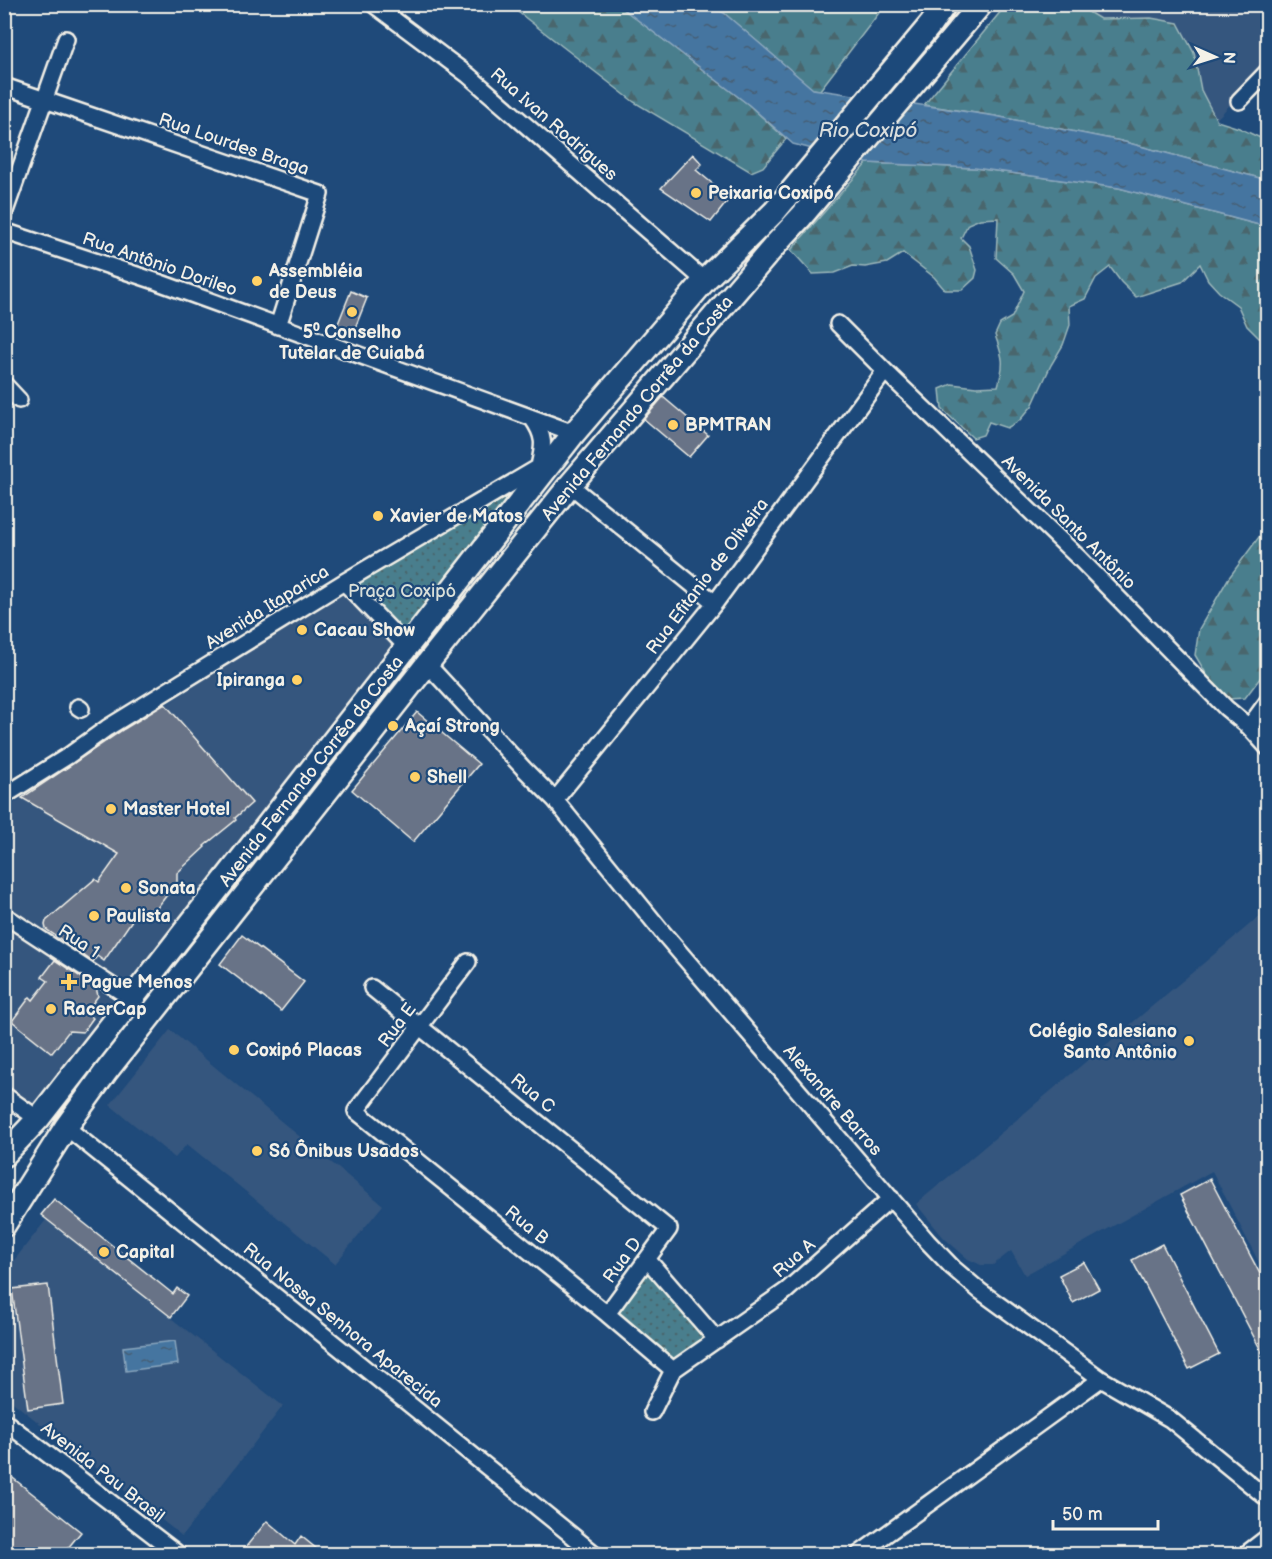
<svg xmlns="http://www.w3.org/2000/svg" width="1272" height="1559" font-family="'Balsamiq Sans',sans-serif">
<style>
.built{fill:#35567e}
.green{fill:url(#green-dots);stroke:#9eb8ba;stroke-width:1.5}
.forest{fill:url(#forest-firs);stroke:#9eb8ba;stroke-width:1.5}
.water{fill:url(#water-ripples);stroke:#8aa6bd;stroke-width:1.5}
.building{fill:#687387;stroke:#f4f1e8;stroke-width:1.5}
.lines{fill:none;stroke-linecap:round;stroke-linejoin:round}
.minor-casing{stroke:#f4f1e8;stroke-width:20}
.highway-casing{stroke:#f4f1e8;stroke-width:27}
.minor{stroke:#1f4a7a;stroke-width:15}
.highway{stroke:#1f4a7a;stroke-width:22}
.poi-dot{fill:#ffd166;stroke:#1f4a7a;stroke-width:2}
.labels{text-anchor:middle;stroke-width:4.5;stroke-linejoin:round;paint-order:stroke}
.street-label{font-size:18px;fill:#f4f1e8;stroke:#1f4a7a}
.poi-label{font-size:18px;font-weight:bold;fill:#f4f1e8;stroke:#1f4a7a;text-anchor:start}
.park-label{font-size:18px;fill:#dae0da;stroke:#1f4a7a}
.water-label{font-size:20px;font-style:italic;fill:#dadedd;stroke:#1f4a7a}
</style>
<defs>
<pattern id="green-dots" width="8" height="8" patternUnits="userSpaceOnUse" patternTransform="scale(1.5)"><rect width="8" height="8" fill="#497e8d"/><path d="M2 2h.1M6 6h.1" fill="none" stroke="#49666d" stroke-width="1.8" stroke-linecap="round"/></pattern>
<pattern id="forest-firs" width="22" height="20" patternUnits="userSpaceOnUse" patternTransform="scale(1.5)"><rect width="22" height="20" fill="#497e8d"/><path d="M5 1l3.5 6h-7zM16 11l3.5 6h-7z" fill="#49666d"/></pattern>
<pattern id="water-ripples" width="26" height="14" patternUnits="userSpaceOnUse" patternTransform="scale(1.5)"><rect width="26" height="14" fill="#4474a0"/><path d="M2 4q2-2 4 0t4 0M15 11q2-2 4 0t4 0" fill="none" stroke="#465e73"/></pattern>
</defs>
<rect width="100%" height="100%" fill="#1f4a7a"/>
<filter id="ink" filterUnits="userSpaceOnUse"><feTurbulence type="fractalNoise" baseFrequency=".0167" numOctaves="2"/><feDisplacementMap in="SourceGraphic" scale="12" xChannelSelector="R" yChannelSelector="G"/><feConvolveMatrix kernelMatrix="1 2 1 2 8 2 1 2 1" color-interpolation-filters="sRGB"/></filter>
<g filter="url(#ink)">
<path class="built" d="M1019,5h248v60l-79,85z
M343,590l53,54 -269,346 -122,-81v-100z
M1267,910v368l-55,-107 -187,104 -14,-24 -18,14h-12l-13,-6 -24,-21 -28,-34z
M4,918l13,9 -4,5 106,72 -88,103 -26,-18z
M170,1030l213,175 -48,59 -148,-120 -12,14 -65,-53z
M46,1220l237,186 -101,130 -177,-140 -1,-123z"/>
<path class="green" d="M515,490h1l-113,146 -49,-54z
M648,1265l64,73 -39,27 -59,-53z"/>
<path class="forest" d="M509,5h109l131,100 37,34 -23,28 -12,5 -117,-70z
M709,5h176l-65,85 -8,-1 -88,-76z
M1006,5h71l23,14 51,-1 27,5 16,30 7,37 16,31 22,7 28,13v39l-146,-39 -126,-25 -71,-11z
M867,163l108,5 144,20 148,39v111h-8l-12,-12 -9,-20 -19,-14 -11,-12 -8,-16 -18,18 -46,15 -15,-15 -11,-15 -14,11 -11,21 -16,7 1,19 -7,20 -12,20 -19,41 -13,15 -12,7 -18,-6 -6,13 -10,3 -31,-29 -2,-20 12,-5 24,3 22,-1c7,-24 5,-28 -3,-51l5,-11 12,-7 12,-26 -10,-17 -18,-16 2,-40 -18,1 -12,5 -7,14 8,8 8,24 -2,8 -13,12h-17l-11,-13 -31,-24 -16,10 -22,4 -12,-1 -18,7 -22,1 -22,-24z
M1267,521v148l-22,29 -17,1 -17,-17 -16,-27 4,-26 29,-50 34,-46z"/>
<path class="water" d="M618,5h91l15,8 89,76 182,27 126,25 146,39v47l-148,-39 -144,-20 -108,-5 -74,-19 -44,-39z
M175,1341l3,23 -52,7 -3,-24z"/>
<path class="building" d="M693,154l9,10 -6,6 34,28 -19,24 -50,-34z
M351,291l16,7 -14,35 -16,-7z
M663,397l45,38 -19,22 -45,-38z
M165,704l87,99 -17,15 1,2 -32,26 1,1 -28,26v9l-27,35 -11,-7 -35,51 -7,-5 -4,6 -47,-33 -1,-4 1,-4 49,-42 4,3 20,-28 -97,-56 102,-69z
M417,712l62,52 -66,78 -61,-52z
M242,935l62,47 -23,29 -61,-47z
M55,960l41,27 2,9 -12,16 7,6 -10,14 -14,-1 -17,22 -40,-32 18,-24 3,3 15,-19 -6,-4z
M1210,1179l58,110v37l-5,3 5,9v26l-88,-169z
M54,1199l119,95 4,-6 10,8 -16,21 -130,-102z
M1162,1244l57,110 -30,15 -57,-109z
M1084,1262l15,27 -26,14 -14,-28z
M48,1285l15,119 -35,5 -16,-120z
M4,1471l77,61 -18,22h-59z
M267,1521l28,24 6,-9 22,18h-83z"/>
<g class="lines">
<g class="minor-casing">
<path id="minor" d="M373,4l95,71 237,206
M4,86l316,108 -42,132
M1239,101l29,-30
M4,214l62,-175
M4,231l154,51 416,151
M838,324l47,47 195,188 146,149 23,19 19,-26
M4,384l15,16
M532,418c15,21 11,29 6,53
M570,485l145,118
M344,582l63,65
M427,664l97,105 31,31 109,134 264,308 25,26 27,23 121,88 69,40 98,80
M78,707l3,2
M1249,727l19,21
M4,796l64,-40 39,-28 237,-146 202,-119
M555,800l160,-197 170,-232
M4,915l128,84
M468,962l-112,149 251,203 66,56
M372,988l297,241 -62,85
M4,1095l34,24
M66,1127l529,427
M647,1259l70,81
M652,1412l21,-42 113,-79 105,-93
M4,1421l174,133
M859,1554l242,-175
M1246,1554l22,-17"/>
</g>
<g class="highway-casing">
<path id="highway" d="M4,1155l34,-36 536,-686 132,-154 69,-68 156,-187 14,-20
M4,1225l62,-98 39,-54 322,-409 143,-179 206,-241 25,-27 180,-213"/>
</g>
<use href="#minor" class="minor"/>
<use href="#highway" class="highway"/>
</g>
</g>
<g class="poi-dot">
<circle cx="696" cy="193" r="6"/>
<circle cx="257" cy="281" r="6"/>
<circle cx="352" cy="312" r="6"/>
<circle cx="673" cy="425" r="6"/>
<circle cx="378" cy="516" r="6"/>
<circle cx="302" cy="630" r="6"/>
<circle cx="297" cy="680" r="6"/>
<circle cx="393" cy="726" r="6"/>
<circle cx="415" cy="777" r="6"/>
<circle cx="111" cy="809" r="6"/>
<circle cx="126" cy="888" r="6"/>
<circle cx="94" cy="916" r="6"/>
<path d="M66 973h6v6h6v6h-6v6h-6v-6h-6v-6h6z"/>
<circle cx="51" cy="1009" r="6"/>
<circle cx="1189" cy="1041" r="6"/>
<circle cx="234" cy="1050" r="6"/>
<circle cx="257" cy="1151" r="6"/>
<circle cx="104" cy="1252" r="6"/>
</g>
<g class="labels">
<g class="street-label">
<text transform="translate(554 124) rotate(41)" y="6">Rua Ivan Rodrigues</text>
<text transform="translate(234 144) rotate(19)" y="6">Rua Lourdes Braga</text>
<text transform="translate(160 264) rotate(19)" y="6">Rua Antônio Dorileo</text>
<text transform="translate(637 408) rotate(-50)" y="6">Avenida Fernando Corrêa da Costa</text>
<text transform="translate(1069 522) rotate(45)" y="6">Avenida Santo Antônio</text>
<text transform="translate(707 576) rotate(-53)" y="6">Rua Efitanio de Oliveira</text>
<text transform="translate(267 607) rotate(-32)" y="6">Avenida Itaparica</text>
<text transform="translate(311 771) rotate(-52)" y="6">Avenida Fernando Corrêa da Costa</text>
<text transform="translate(79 941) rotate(33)" y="6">Rua 1</text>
<text transform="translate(397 1025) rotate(-53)" y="6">Rua E</text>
<text transform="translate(533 1093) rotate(39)" y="6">Rua C</text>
<text transform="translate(833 1100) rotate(49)" y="6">Alexandre Barros</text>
<text transform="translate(527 1225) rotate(39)" y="6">Rua B</text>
<text transform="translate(794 1258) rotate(-41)" y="6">Rua A</text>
<text transform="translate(622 1260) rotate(-54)" y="6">Rua D</text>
<text transform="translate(343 1325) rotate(39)" y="6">Rua Nossa Senhora Aparecida</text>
<text transform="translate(103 1472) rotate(38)" y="6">Avenida Pau Brasil</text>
</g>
<g class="poi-label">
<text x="708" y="199">Peixaria Coxipó</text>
<text x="269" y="277">Assembléia<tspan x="269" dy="21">de Deus</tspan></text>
<text x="352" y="338" text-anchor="middle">5⁰ Conselho<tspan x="352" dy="21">Tutelar de Cuiabá</tspan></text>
<text x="685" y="431">BPMTRAN</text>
<text x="390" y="522">Xavier de Matos</text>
<text x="314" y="636">Cacau Show</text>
<text x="285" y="686" text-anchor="end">Ipiranga</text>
<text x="405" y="732">Açaí Strong</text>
<text x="427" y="783">Shell</text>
<text x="123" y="815">Master Hotel</text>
<text x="138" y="894">Sonata</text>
<text x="106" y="922">Paulista</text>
<text x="81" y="988">Pague Menos</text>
<text x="63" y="1015">RacerCap</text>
<text x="1177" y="1037" text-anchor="end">Colégio Salesiano<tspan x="1177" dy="21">Santo Antônio</tspan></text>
<text x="246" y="1056">Coxipó Placas</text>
<text x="269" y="1157">Só Ônibus Usados</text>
<text x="116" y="1258">Capital</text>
</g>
<g class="park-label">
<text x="402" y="597">Praça Coxipó</text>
</g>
<g class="water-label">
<text x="868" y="137">Rio Coxipó</text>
</g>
</g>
<rect width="1272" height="1559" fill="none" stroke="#1f4a7a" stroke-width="24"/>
<rect x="12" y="12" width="1248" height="1535" fill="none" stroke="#f4f1e8" stroke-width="2" filter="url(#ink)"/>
<g transform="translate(1215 57) rotate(93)" stroke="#1f4a7a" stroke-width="4.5" paint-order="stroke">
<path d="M0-4.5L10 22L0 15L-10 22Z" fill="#f4f1e8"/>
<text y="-9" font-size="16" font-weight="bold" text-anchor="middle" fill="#f4f1e8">N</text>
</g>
<path d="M1053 1520v9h105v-9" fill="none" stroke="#f4f1e8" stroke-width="3"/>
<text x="1062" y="1520" font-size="18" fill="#f4f1e8" stroke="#1f4a7a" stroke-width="4.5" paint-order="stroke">50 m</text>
</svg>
